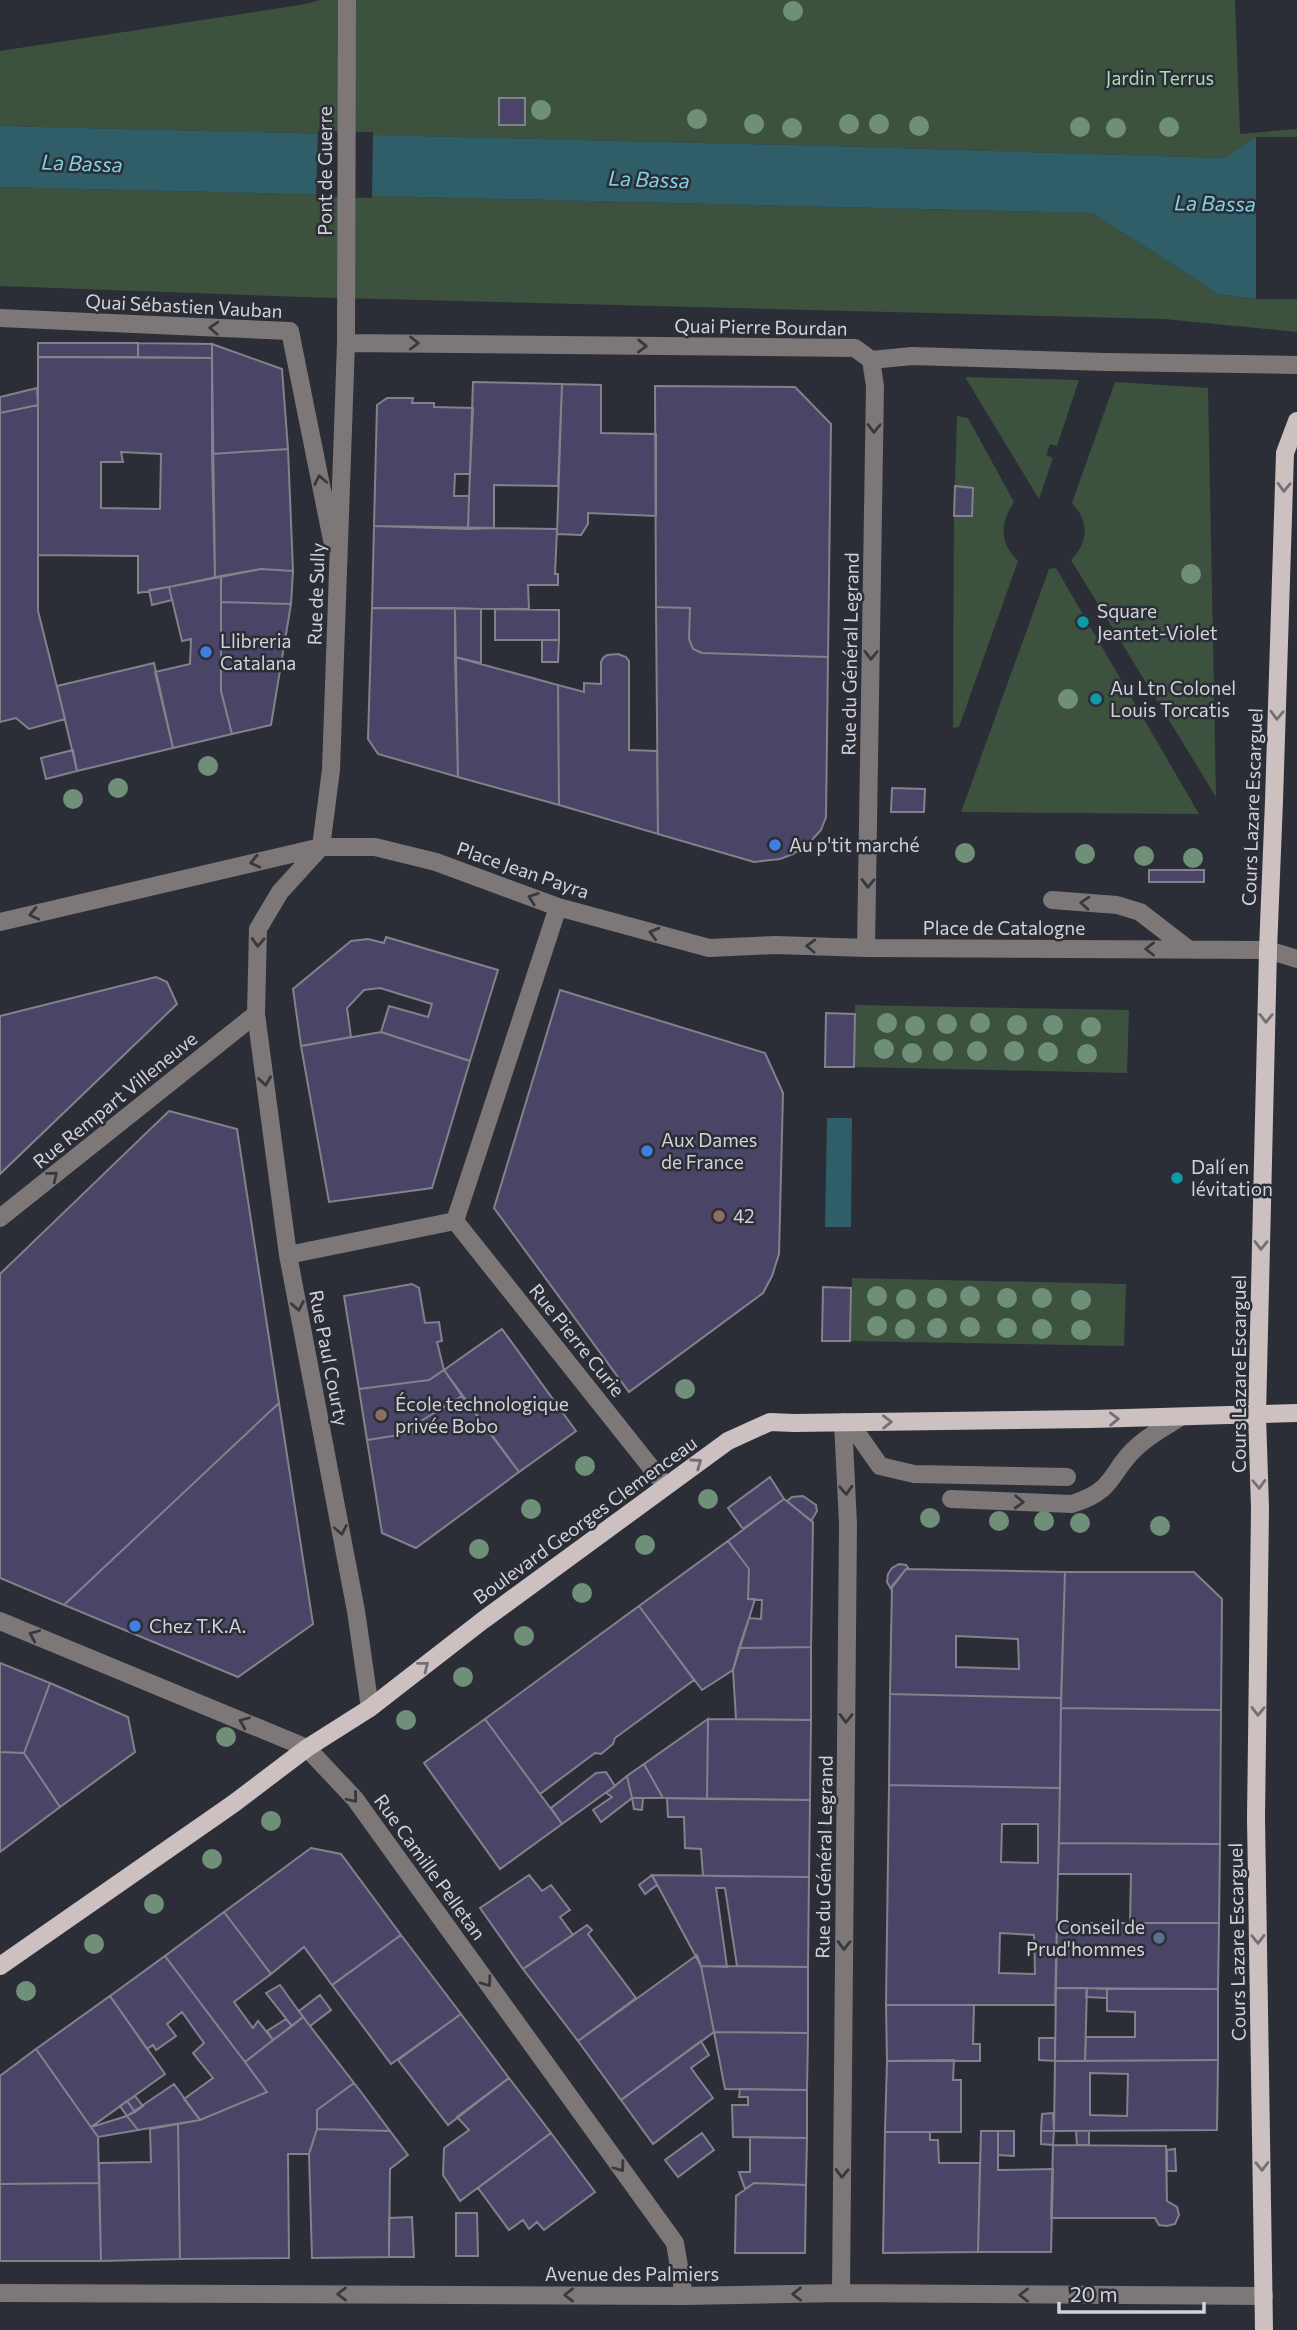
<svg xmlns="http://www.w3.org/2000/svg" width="1297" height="2330" font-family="Commissioner,sans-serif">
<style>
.green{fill:#3d513f}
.water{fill:#2f5e68}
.pier{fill:#2b2e36}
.building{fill:#4a4566;stroke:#82818c;stroke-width:2;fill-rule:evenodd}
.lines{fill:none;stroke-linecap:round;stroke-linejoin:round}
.minor{stroke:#7d7777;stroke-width:18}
.major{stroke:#ccc0c1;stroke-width:18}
.tree{fill:#708f79}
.oneway{stroke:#373940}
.oneway2{stroke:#737075}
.culture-dot{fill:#0f9aa8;stroke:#2b2e36;stroke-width:2.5}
.shop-dot{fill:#3f7fe0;stroke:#2b2e36;stroke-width:2.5}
.education-dot{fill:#8d6e63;stroke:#2b2e36;stroke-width:2.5}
.service-dot{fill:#5c6f8a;stroke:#2b2e36;stroke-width:2.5}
.labels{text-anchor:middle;stroke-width:5;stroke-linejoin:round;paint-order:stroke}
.park-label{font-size:19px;fill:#a9deb0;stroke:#2b2e36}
.street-label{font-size:19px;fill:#d1d3d8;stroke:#2b2e36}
.poi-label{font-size:19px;fill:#d1d3d8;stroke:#2b2e36;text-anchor:start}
.water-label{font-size:21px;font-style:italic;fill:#80d1e4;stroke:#2b2e36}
</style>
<rect width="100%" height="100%" fill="#2b2e36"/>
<path class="green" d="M320,0h915l5,134 57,-5v8h-41l-31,21 -395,-12 -830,-20v-75l306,-47z
M0,187l1093,26 125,81 38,5h41v33l-133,-13 -862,-22 -302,-11z
M965,377l114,3 -22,66 -7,-2 -4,11 7,3 -14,41z
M1115,382l93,6 8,409 -145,-237c18,-18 18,-39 1,-57z
M957,416l11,2 46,84c-14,21 -15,40 4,59l-59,166 -6,1 1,-212z
M1056,568l143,246 -238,-2 88,-243z
M855,1005l274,5 -2,63 -273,-6z
M852,1278l274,6 -2,62 -273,-5z"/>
<path class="water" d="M0,126l830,20 395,12 31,-21h41v162h-41l-38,-5 -125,-81 -1093,-26z
M827,1118h25l-1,109h-26z"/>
<path class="pier" d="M318,131l55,1 -1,66 -56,-1z
M1256,137h41v162h-41z"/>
<path class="building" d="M499,98h26v27h-26z
M38,343h100v14h-100z
M138,343l74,1v14l-74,-1z
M212,344l70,25 6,80 -76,5z
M38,357l174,1 3,220 -77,15v-37l-100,-1zM121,452l40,2 -1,55 -59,-1v-46h22z
M473,382l89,2 -4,102 -64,-1v43l-26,1z
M562,384l39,1v48l55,1v82l-68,-3v11l-7,11 -24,-1z
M655,386l140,1 36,37 -3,233 -126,-4 -9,-4 -4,-10 1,-31 -34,-1z
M37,388l1,17 -38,8v-16z
M387,398h26l-1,5h22v4l39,1 -3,66h-15l-1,22h15l-1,33 -94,-3 3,-121z
M38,405v206l27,108 -36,10 -13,-11 -16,4v-309z
M288,449l5,122 -32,-2 -46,9 -3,-124z
M955,486l18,2 -1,28h-18z
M374,526l183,3 -2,45h3v11h-30l1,24 -157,-1z
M261,569l32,2 -2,33 -70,-2v-26z
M221,576v115l11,43 -59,14 -18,-76 35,-8 1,-25 -9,2 -13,-54z
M169,587l3,13 -20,5 -3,-15z
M221,602l70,2 -20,121 -39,9 -11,-43z
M656,607l34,1 -1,31 4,10 9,4 126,4 -2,160 -5,13 -10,11 -18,13 -13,5 -26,3 -96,-28z
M372,608h83l3,169 -80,-23 -10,-15z
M455,608l26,1v54l-26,-6z
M495,609l64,1v30h-64z
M542,640h17l-1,22h-16z
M618,654l8,3 3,4v89l28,1 1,83 -99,-29 -1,-120 26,7v-9l17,1v-22l2,-4 4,-3z
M455,657l103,28 1,120 -101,-28z
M154,663l19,85 -96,23 -20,-85z
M73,750l4,21 -31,8 -5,-21z
M892,788l33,1 -1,23h-33z
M1149,870h55v12h-55z
M386,937l112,33 -28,91 -89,-29 8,-26 39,11 4,-13 -52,-16 -16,2 -17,18 4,29 -50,9 -8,-57 58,-48 17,-2 16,4z
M156,977l11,5 10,22 -177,170v-158z
M560,990l205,63 18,40 -4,161 -7,22 -9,17 -134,99 -135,-184z
M826,1013l29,1 -1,53h-29z
M381,1032l89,29 -38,127 -103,14 -28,-156z
M169,1111l68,18 42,274 -215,202 -64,-27v-304z
M412,1284l7,4 6,35 14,-1 3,19 -5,1 7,28 -15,10 -70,9 -15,-93z
M823,1287l28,1 -1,53h-28z
M502,1329l74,102 -57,41 -75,-102z
M444,1370l18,26 -51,31 1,6 -45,7 -8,-51 70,-9z
M462,1396l57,76 -103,76 -34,-15 -15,-93 45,-7 -1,-6z
M279,1403l34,221 -75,53 -174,-72z
M770,1477l14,22 -41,30 -15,-21z
M803,1496l13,9 1,6 -6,10 -24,-20 5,-4z
M784,1499l29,23 -2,125 -72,1 10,-30 12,1 1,-19 -14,-1 1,-30 -21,-28z
M728,1541l21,28 -1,30h7l-22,71 -31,20 -63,-84z
M899,1564l7,1 3,4h-3l-15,20 -4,-7 1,-8 4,-6z
M906,1569l159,3 -4,126 -171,-4 2,-108zM956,1636l62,3 1,30 -63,-2z
M1065,1572h129l28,27 -1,111 -160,-2z
M639,1606l55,74 -79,58 -2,6 -12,10 -6,-1 -55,41 -55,-75z
M811,1647v73l-75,-1 -3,-49 6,-22z
M0,1663l50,20 -26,70 -24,-1z
M50,1683l78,34 7,35 -75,55 -36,-54z
M890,1694l171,4 -1,90 -171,-3z
M1061,1708l160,2 -1,134 -161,-1z
M485,1719l77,105 -62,45 -76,-106z
M708,1719l103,1 -1,80 -103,-1z
M708,1719l-1,80 -44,-1 -19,-34z
M0,1752l24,1 36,54 -60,45z
M644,1764l19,34h-31l-5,-22z
M606,1772l9,14 -53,38 -11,-16 45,-35z
M627,1776l5,22 -31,24 -8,-12 19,-13 -6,-4z
M889,1785l171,3 -5,217h-169zM1002,1824h36v39l-37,-1zM1000,1933l34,2 1,39 -36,-1z
M632,1798h11l-1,12 -8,-1z
M667,1798l143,2 -1,77 -106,-1 -2,-27 -16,-1 -1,-31h-16z
M1059,1843l161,1 -1,79h-89l1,-49h-73z
M311,1848l30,6 60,81 -69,50 -28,-38 -33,27 -47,-62z
M529,1875l13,16 9,-6 19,25 -10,7 13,18 -50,34 -43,-61z
M652,1875l5,10 -12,9 -6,-9z
M652,1875l157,2 -1,90 -71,-1 -12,-78h-9l11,79 -26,-1z
M224,1912l47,62 -37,28 19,26 5,-7 15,19 -28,22 -80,-106z
M1057,1923h162l-1,66 -162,-1z
M587,1925l5,5 -4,4 48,64 -58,43 -55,-72z
M401,1935l60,79 -70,50 -59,-79z
M697,1955l4,11 13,66 -93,68 -43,-59z
M165,1956l80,106 22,30 -67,28 -16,-21 29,-21 -20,-25 11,-10 -22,-31 -15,12 9,12 -20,14 -3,-5 -6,4 -37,-53z
M701,1966l107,1v66l-94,-1z
M280,1985l23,32 -11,9 -26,-33z
M1056,1988h31l-2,73h-30z
M1087,1988l20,1v9l-21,-1z
M1107,1989h111v71l-133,1 1,-24h49v-25l-28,-1z
M320,1995l11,15 -21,16 -11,-15z
M110,1996l55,78 -74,53 -55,-78z
M886,2005h88l-1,39h7v17h-93z
M461,2014l48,64 -61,47 -50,-65z
M303,2017l51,66 -37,27v19l-8,25h-21l1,104 -109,1 -2,-135 22,-4 67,-28 -22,-30z
M286,2019l6,7 -19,14 -6,-9z
M714,2032l94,1 -1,57 -82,-1z
M1039,2038h16v23l-16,-1z
M701,2041l8,14 -18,13 22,30 -60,46 -32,-44z
M36,2049l62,88 1,46 -99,1v-108z
M954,2060l-1,20h8v52h-76l2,-71z
M1218,2060l-1,70 -163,1 1,-70zM1090,2073l38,1 -1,42 -37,-1z
M509,2078l42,55 -91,68 -17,-26 1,-27 25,-18 -12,-13z
M354,2083l4,5 32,43 -73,-2v-19z
M174,2084l26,36 -62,10 -11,-14z
M740,2089l67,1v48l-74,-1 -1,-32h16v-8h-9z
M135,2096l8,10 -8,6 -8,-11z
M127,2101l8,11 -8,4 -7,-10z
M1053,2113l1,18h-13l1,-17z
M127,2116l11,14 -40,7 -7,-10z
M178,2124l2,135 -79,2 -2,-98 52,-1 -1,-33z
M317,2129l73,2 18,24 -18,14 -1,88 -77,1 -3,-104z
M981,2131h17v39l55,-1 -2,83h-73z
M998,2131h16v25l-16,-1z
M1041,2131h13l-1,14 -12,-1z
M1076,2131h13v14h-12z
M885,2132h45v8h8l1,23h41l-2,89 -95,1z
M551,2133l44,59 -51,38 -7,-8 -8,7 -6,-9 -14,10 -31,-42z
M702,2133l12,17 -36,27 -13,-17z
M750,2137l57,1 -1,47 -52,-2 -9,6 -6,-17h11z
M1053,2145l113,1 1,55 10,6 2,8 -4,9 -8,2 -8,-1 -4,-7h-104z
M1175,2149l1,22h-9v-21z
M99,2183l2,78h-101v-77z
M754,2183l52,2 -1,68h-70l1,-57z
M456,2213h21l1,43h-22z
M412,2217l2,40h-25v-39z"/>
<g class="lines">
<path class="minor" d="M0,318l290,13 42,209
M346,343l509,5 16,12 41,-4 193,6 192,3
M321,847l-41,45 -22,37 -2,85 32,241 68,356 14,97
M321,847l10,-77 15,-427 1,-343
M1052,900l65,5 23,7 48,37
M558,907l-103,314 210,264
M0,922l321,-75h54l61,15 122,45 151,41 67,-3 90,3 402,2 29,9
M866,948l9,-562 -4,-26
M0,1218l256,-204
M288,1255l167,-34
M843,1422l16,14 21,30 34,8 153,3
M951,1499l121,5c46,-14 37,-34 67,-59 12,-11 28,-19 41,-28
M0,1621l307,127 48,51 320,444 9,53
M0,2293l684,3 157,-3 423,3
M841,2293l7,-769 -5,-102"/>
<path class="major" d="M0,1966l233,-162 74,-56 63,-40 112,-87 246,-180 42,-19 24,1 297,-4 206,-6
M1264,2330l-8,-512 4,-310 -3,-93 11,-465 6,-149 11,-348 12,-32"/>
</g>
<g class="tree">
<circle cx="793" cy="11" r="10"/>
<circle cx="541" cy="110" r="10"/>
<circle cx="697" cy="119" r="10"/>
<circle cx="754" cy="124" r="10"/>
<circle cx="849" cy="124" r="10"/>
<circle cx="879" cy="124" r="10"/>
<circle cx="919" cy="126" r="10"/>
<circle cx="1080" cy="127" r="10"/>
<circle cx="1169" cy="127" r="10"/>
<circle cx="792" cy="128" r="10"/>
<circle cx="1116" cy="128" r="10"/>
<circle cx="1191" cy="574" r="10"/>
<circle cx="1068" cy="699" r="10"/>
<circle cx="208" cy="766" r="10"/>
<circle cx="118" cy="788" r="10"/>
<circle cx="73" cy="799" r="10"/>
<circle cx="965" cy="853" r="10"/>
<circle cx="1085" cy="854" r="10"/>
<circle cx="1144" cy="856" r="10"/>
<circle cx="1193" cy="858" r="10"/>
<circle cx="887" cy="1023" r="10"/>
<circle cx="980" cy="1023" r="10"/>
<circle cx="947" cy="1024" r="10"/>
<circle cx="1017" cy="1025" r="10"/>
<circle cx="1053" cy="1025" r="10"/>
<circle cx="915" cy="1026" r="10"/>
<circle cx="1091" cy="1027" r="10"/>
<circle cx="884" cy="1049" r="10"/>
<circle cx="943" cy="1051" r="10"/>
<circle cx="977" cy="1051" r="10"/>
<circle cx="1014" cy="1051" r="10"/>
<circle cx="1048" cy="1052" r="10"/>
<circle cx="912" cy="1053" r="10"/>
<circle cx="1087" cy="1054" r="10"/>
<circle cx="877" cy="1296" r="10"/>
<circle cx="970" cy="1296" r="10"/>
<circle cx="937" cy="1298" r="10"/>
<circle cx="1007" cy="1298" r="10"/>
<circle cx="1042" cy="1298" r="10"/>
<circle cx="906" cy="1299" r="10"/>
<circle cx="1081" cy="1300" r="10"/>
<circle cx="877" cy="1326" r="10"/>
<circle cx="970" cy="1327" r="10"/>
<circle cx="937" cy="1328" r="10"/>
<circle cx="1007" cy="1328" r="10"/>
<circle cx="905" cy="1329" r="10"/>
<circle cx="1042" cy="1329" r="10"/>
<circle cx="1081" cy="1330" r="10"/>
<circle cx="685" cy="1389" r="10"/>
<circle cx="585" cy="1466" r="10"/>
<circle cx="708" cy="1499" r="10"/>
<circle cx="531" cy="1509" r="10"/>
<circle cx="930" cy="1518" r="10"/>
<circle cx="999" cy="1521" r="10"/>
<circle cx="1044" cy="1521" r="10"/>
<circle cx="1080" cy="1523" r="10"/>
<circle cx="1160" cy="1526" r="10"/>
<circle cx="645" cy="1545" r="10"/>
<circle cx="479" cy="1549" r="10"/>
<circle cx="582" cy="1593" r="10"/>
<circle cx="524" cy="1636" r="10"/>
<circle cx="463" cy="1677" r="10"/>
<circle cx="406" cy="1720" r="10"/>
<circle cx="226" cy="1737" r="10"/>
<circle cx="271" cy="1821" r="10"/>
<circle cx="212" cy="1859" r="10"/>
<circle cx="154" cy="1904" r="10"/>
<circle cx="94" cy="1944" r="10"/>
<circle cx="26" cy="1991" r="10"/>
</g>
<defs><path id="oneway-chevron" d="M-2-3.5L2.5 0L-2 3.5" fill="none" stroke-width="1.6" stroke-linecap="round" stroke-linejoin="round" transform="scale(1.75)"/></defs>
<g class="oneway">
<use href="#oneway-chevron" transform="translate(214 328) rotate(-177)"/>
<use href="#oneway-chevron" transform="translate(414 343) rotate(1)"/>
<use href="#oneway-chevron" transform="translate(642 346) rotate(1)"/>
<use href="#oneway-chevron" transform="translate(874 428) rotate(91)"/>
<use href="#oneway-chevron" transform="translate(320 480) rotate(-101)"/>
<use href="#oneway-chevron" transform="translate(871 655) rotate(91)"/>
<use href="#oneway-chevron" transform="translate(255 862) rotate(167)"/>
<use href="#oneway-chevron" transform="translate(868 883) rotate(91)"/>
<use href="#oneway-chevron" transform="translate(533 898) rotate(-160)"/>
<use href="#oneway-chevron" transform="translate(1085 903) rotate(-176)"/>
<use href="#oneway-chevron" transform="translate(34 914) rotate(167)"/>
<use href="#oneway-chevron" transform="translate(654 933) rotate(-164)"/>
<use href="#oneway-chevron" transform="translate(258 942) rotate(92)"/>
<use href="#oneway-chevron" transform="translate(811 946) rotate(-178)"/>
<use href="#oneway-chevron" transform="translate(1150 949) rotate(-180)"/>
<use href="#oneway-chevron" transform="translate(265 1081) rotate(82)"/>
<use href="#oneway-chevron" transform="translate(53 1176) rotate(-39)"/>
<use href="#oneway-chevron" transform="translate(298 1306) rotate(79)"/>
<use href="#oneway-chevron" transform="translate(846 1490) rotate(87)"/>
<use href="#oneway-chevron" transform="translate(1019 1502) rotate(2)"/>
<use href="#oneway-chevron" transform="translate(341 1530) rotate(79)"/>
<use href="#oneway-chevron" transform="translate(34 1635) rotate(-157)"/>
<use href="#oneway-chevron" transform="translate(846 1718) rotate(91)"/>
<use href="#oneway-chevron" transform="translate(244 1722) rotate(-157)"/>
<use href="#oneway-chevron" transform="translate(353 1798) rotate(50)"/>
<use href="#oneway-chevron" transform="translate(844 1945) rotate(91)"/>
<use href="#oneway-chevron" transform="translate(487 1982) rotate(54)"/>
<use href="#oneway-chevron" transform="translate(620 2167) rotate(54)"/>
<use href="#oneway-chevron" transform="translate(842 2173) rotate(91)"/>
<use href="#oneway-chevron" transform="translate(342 2294) rotate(-180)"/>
<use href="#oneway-chevron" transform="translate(797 2294) rotate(179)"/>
<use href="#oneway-chevron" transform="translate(569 2295) rotate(-180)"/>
<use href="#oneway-chevron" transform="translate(1024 2295) rotate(-180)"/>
</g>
<g class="oneway2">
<use href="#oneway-chevron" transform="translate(1284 487) rotate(92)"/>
<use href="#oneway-chevron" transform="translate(1277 715) rotate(92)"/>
<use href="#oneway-chevron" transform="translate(1266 1018) rotate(91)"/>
<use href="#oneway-chevron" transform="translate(1261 1245) rotate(91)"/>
<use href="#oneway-chevron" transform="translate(1114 1419) rotate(-1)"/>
<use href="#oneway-chevron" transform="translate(887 1422) rotate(-1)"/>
<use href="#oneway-chevron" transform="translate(697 1463) rotate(-35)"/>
<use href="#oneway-chevron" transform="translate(1259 1484) rotate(88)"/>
<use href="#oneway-chevron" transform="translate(424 1666) rotate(-38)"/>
<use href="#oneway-chevron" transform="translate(1258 1711) rotate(91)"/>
<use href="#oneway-chevron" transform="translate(1258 1939) rotate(89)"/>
<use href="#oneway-chevron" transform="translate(1262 2166) rotate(89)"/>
</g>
<g class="culture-dot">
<circle cx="1083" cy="622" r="7"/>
<circle cx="1096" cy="699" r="7"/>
<circle cx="1177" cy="1178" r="7"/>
</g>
<g class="shop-dot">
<circle cx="206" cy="652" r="7"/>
<circle cx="775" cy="845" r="7"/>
<circle cx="647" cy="1151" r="7"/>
<circle cx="135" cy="1626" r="7"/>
</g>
<g class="education-dot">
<circle cx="719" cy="1216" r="7"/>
<circle cx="381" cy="1415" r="7"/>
</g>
<circle class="service-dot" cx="1159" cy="1938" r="7"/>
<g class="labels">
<g class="park-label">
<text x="1160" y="85">Jardin Terrus</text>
</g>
<g class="street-label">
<text transform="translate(325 171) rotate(-90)" y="7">Pont de Guerre</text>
<text transform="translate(184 306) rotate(3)" y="7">Quai Sébastien Vauban</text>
<text transform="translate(761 327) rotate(1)" y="7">Quai Pierre Bourdan</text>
<text transform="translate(316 594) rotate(-88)" y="7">Rue de Sully</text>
<text transform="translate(850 654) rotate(-89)" y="7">Rue du Général Legrand</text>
<text transform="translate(1252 807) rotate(-88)" y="7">Cours Lazare Escarguel</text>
<text transform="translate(523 870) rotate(19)" y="7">Place Jean Payra</text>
<text x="1004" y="935">Place de Catalogne</text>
<text transform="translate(115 1100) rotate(-39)" y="7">Rue Rempart Villeneuve</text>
<text transform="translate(577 1340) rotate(51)" y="7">Rue Pierre Curie</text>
<text transform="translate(329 1358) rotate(79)" y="7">Rue Paul Courty</text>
<text transform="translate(1239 1374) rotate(-90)" y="7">Cours Lazare Escarguel</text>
<text transform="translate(585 1520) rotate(-36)" y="7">Boulevard Georges Clemenceau</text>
<text transform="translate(824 1857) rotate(-89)" y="7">Rue du Général Legrand</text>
<text transform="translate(430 1867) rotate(54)" y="7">Rue Camille Pelletan</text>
<text transform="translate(1237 1942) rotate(-91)" y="7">Cours Lazare Escarguel</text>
<text x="632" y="2281">Avenue des Palmiers</text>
</g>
<g class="poi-label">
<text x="1097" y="618">Square<tspan x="1097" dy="22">Jeantet-Violet</tspan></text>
<text x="220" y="648">Llibreria<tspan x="220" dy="22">Catalana</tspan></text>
<text x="1110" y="695">Au Ltn Colonel<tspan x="1110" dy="22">Louis Torcatis</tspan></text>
<text x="789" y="852">Au p'tit marché</text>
<text x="661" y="1147">Aux Dames<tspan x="661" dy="22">de France</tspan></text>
<text x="1191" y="1174">Dalí en<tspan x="1191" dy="22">lévitation</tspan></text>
<text x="733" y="1223">42</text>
<text x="395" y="1411">École technologique<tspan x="395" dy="22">privée Bobo</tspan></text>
<text x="149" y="1633">Chez T.K.A.</text>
<text x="1145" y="1934" text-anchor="end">Conseil de<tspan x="1145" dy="22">Prud'hommes</tspan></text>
</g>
<g class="water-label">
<text transform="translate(82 164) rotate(2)" y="7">La Bassa</text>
<text transform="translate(649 180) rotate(2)" y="7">La Bassa</text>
<text transform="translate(1215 204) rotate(1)" y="7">La Bassa</text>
</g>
</g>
<path d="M1059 2302v10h145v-10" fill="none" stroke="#d1d3d8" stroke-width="3.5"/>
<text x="1070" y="2302" font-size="21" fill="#d1d3d8" stroke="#2b2e36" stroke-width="5" paint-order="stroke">20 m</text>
</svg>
